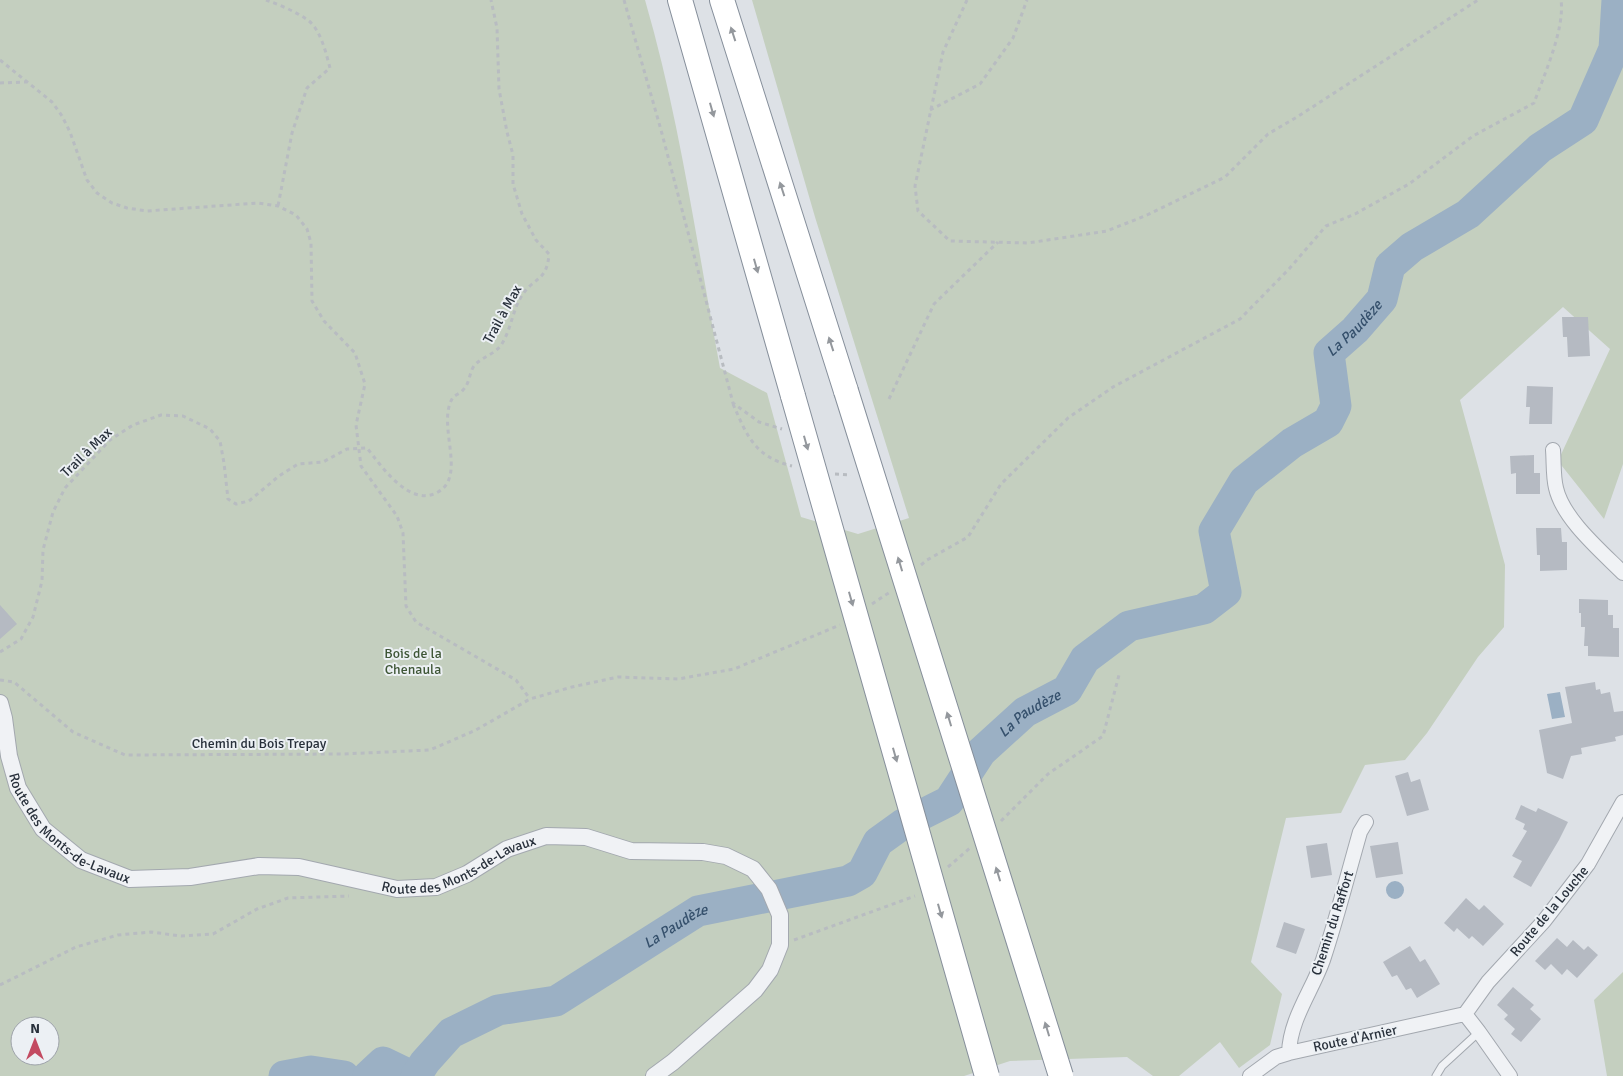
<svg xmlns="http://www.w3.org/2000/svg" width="1623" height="1076" font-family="Signika,sans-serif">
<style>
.green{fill:#c4cfbf;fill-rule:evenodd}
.water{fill:#9bb0c4}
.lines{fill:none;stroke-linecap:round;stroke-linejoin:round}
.river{stroke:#9bb0c4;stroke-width:31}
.building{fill:#b5bac2}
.service-casing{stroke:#a3a8af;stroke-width:9}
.minor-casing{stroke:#a3a8af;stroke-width:16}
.tertiary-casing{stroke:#a3a8af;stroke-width:18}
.motorway-casing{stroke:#868f9b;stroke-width:26}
.path{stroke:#b8bcc1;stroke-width:3;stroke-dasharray:4 4;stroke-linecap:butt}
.service{stroke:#f0f2f5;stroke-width:7}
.minor{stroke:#f0f2f5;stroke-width:14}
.tertiary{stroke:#f0f2f5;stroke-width:16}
.motorway{stroke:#fff;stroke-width:24}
.motorway-bridge-casing{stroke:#868f9b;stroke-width:26;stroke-linecap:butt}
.motorway-bridge{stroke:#fff;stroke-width:24}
.oneway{fill:#94989d}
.labels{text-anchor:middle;stroke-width:4;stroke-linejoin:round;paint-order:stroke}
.street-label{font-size:14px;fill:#28303b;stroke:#ecf0f4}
.park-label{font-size:14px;fill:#3e5636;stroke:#ecf0f4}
.water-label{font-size:15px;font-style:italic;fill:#35506c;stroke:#ecf0f4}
</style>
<rect width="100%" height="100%" fill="#dde1e6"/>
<path class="green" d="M0,0h645c35,120 52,245 75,368l47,25 34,124 57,17 51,-16 -94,-301 -63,-217h871v464l-19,55 -46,-58 52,-112 -47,-42 -103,93 45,165 -1,62 -26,30 -51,76 -22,27 -40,5 -24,48 -55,5 -35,144 31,32 -12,51 -31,23 -19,-26 -41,34h-26l-26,-19 -117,4 -46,15h-964zM20,1026h30v30h-30z
M1623,972v104h-16l-13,-76z"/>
<path class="water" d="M1560,692l5,25 -13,2 -5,-25z
M1386 890a9 9 0 1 1 18 0a9 9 0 1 1-18 0Z"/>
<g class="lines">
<g class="river">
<path d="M284,1076l27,-5 33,5"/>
<path d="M368,1076l15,-14 29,14"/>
<path id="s1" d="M416,1076l9,-14 26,-29 47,-23 58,-9 142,-90 150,-30 14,-8 16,-31 25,-18 46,-23 32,-49 44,-40 42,-22 18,-31 44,-33 75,-17 22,-17 -12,-61 30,-50 48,-38 36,-21 8,-16 -7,-53 26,-23 27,-31 8,-33 22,-19 56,-33 72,-66 43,-28 31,-71 3,-49"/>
</g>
</g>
<path class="building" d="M1562,317h26l2,39 -22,1 -1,-20h-4z
M1527,386l26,1 -1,37h-23l1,-17h-4z
M1534,455v18h6v21h-24v-21l-5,1 -1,-18z
M1536,528h25l1,14h5v28l-27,1v-16h-3z
M1579,599l29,1v15h5v13h6v29l-31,-1v-10h-4l1,-19h-4v-14h-2z
M0,605l17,19 -17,15z
M1595,682l1,8 4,-1 1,5 9,-2 4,20 9,-1v24l-8,2 1,4 -35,7 1,6 -11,2 -8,23 -16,-6 -8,-43 33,-7 -7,-36z
M1408,772l3,10 9,-3 9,31 -22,6 -12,-40z
M1521,805l15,7 2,-4 30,14 -9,18 -28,47 -18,-10 9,-16 -10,-5 15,-25 -4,-2 2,-5 -10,-5z
M1398,842l5,32 -27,4 -6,-32z
M1327,843l5,32 -21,3 -5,-32z
M1466,898l13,12 5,-5 20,19 -21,22 -11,-10 -3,3 -12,-11 -3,4 -10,-9z
M1284,922l21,7 -9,25 -20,-7z
M1557,938l10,9 6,-7 11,10 4,-4 10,9 -21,23 -10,-9 -5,6 -11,-11 -6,6 -10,-9z
M1410,946l10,16 5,-3 15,25 -23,14 -6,-10 -5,2 -9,-15 -5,2 -9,-15z
M1513,987l21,18 -4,4 11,10 -20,23 -10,-8 4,-5 -11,-10 4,-4 -11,-10z"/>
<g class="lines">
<g class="service-casing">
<path id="service" d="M1436,1076l6,-10 37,-34"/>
</g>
<g class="minor-casing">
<path id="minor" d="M1553,450c1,12 0,26 3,38 7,31 45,63 67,85
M1465,1014l23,-32 56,-61 44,-57 35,-62
M1465,1014l14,18 31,44
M1289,1053c1,-34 23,-62 34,-93 14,-42 25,-86 37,-128l6,-10
M1250,1076l26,-19 13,-4 176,-39"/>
</g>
<g class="tertiary-casing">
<g id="tertiary">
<path id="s2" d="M0,703l4,15 5,38 9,32 25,41 38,31 49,19 60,-2 69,-11 40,1 98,22 39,-2 31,-13 40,-25 39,-13 40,1 45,14 72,1 23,4 27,13 16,20 11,26v30l-10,25 -15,20 -82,72 -19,14"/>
</g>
</g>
<g class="motorway-casing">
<path id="motorway" d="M680,0l113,396
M722,0l124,391"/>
</g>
<path class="path" d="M266,0c14,5 31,12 43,21 12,10 17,32 21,47l-23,20 -15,45 -14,73
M624,0l37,130 72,273 26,19 23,7
M967,0l-24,52 -28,134 3,25 32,30 78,2 79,-12 40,-16 78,-38 43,-43 29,-17 181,-117
M0,60l52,42 10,14 8,16 17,48 10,13 15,10 15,5 20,3 111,-8 20,3 18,9 11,14 4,14 1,58 12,20 31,32 10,31 -9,41 5,41 36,50 6,17 3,73 10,16 100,58 14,19
M0,83l27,-1
M930,110l50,-26 33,-46 14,-38
M889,399l45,-95 64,-62
M733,404c14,32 22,53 59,62
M835,474l16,1
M921,565l6,-5 41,-23 33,-53 67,-66 45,-31 127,-68 49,-50 37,-43 29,-12 54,-30 64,-48 61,-33c10,-28 31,-74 27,-103
M872,604l18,-12
M0,652l21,-13 12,-22 9,-36 1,-31 10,-38 12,-24 45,-48 23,-15 28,-10 22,1 27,13 10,12 4,22 4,36 8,5 13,-3 30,-25 19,-12 25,-2 24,-13 20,-1c15,19 43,60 71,44 29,-16 -1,-66 14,-93 2,-4 8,-5 11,-9 7,-7 6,-17 11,-24 8,-10 22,-11 29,-24 8,-14 10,-32 18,-45 12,-20 26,-15 28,-43l-13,-14 -14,-26 -9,-30v-29l-6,-23 -8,-43 -2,-61 -6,-28
M0,680l14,2 59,50 52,23 218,-1 87,-4 46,-20 54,-31 42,-12 46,-10 60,2 56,-10 106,-44
M1001,821l47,-47 55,-38 16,-61
M948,867l22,-19
M794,940l121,-44
M0,985l76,-38 42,-12 33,-3 30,4 32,-2 44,-25 31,-11 61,-2"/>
<use href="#service" class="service"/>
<use href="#minor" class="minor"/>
<use href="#tertiary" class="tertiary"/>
<use href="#motorway" class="motorway"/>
<g class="motorway-bridge-casing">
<path id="motorway-bridge" d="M846,391l215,685
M793,396l194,680"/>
</g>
<use href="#motorway-bridge" class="motorway-bridge"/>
</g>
<defs><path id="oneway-solid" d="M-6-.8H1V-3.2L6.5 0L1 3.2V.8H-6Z" transform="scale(1.25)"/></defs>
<g class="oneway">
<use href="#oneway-solid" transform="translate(733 34) rotate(-108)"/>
<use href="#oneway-solid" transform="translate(712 110) rotate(74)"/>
<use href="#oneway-solid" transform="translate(782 189) rotate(-108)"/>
<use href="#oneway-solid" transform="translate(756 266) rotate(74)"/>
<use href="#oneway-solid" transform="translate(831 344) rotate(-108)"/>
<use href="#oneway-solid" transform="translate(806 443) rotate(74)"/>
<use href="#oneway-solid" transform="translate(900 564) rotate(-107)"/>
<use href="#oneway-solid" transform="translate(851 599) rotate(74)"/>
<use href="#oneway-solid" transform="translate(949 719) rotate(-107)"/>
<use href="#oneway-solid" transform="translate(895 755) rotate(74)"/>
<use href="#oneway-solid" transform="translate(998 874) rotate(-107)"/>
<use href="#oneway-solid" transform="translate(940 911) rotate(74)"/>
<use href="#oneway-solid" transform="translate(1047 1029) rotate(-107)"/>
</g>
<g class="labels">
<g class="street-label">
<text transform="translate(502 314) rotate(-61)" y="5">Trail à Max</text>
<text transform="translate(86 452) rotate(-44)" y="5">Trail à Max</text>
<text x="259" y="748">Chemin du Bois Trepay</text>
<text dy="5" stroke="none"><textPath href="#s2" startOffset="154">Route des Monts-de-Lavaux</textPath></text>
<text dy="5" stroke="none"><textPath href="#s2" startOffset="574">Route des Monts-de-Lavaux</textPath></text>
<text transform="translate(1549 911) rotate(-50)" y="5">Route de la Louche</text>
<text transform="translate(1332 923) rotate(-72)" y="5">Chemin du Raffort</text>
<text transform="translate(1355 1038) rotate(-12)" y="5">Route d'Arnier</text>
</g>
<g class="park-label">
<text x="413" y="658">Bois de la<tspan x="413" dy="16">Chenaula</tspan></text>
</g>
<g class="water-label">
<text dy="5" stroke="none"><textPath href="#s1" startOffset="1312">La Paudèze</textPath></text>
<text dy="5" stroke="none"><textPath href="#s1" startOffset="742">La Paudèze</textPath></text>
<text dy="5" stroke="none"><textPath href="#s1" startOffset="308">La Paudèze</textPath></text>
</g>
</g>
<g transform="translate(35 1041)"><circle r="24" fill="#ecf0f4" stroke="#9ea3aa"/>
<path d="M0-4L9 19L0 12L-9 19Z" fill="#c34a61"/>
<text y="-8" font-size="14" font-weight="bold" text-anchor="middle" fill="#28303b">N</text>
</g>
</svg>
